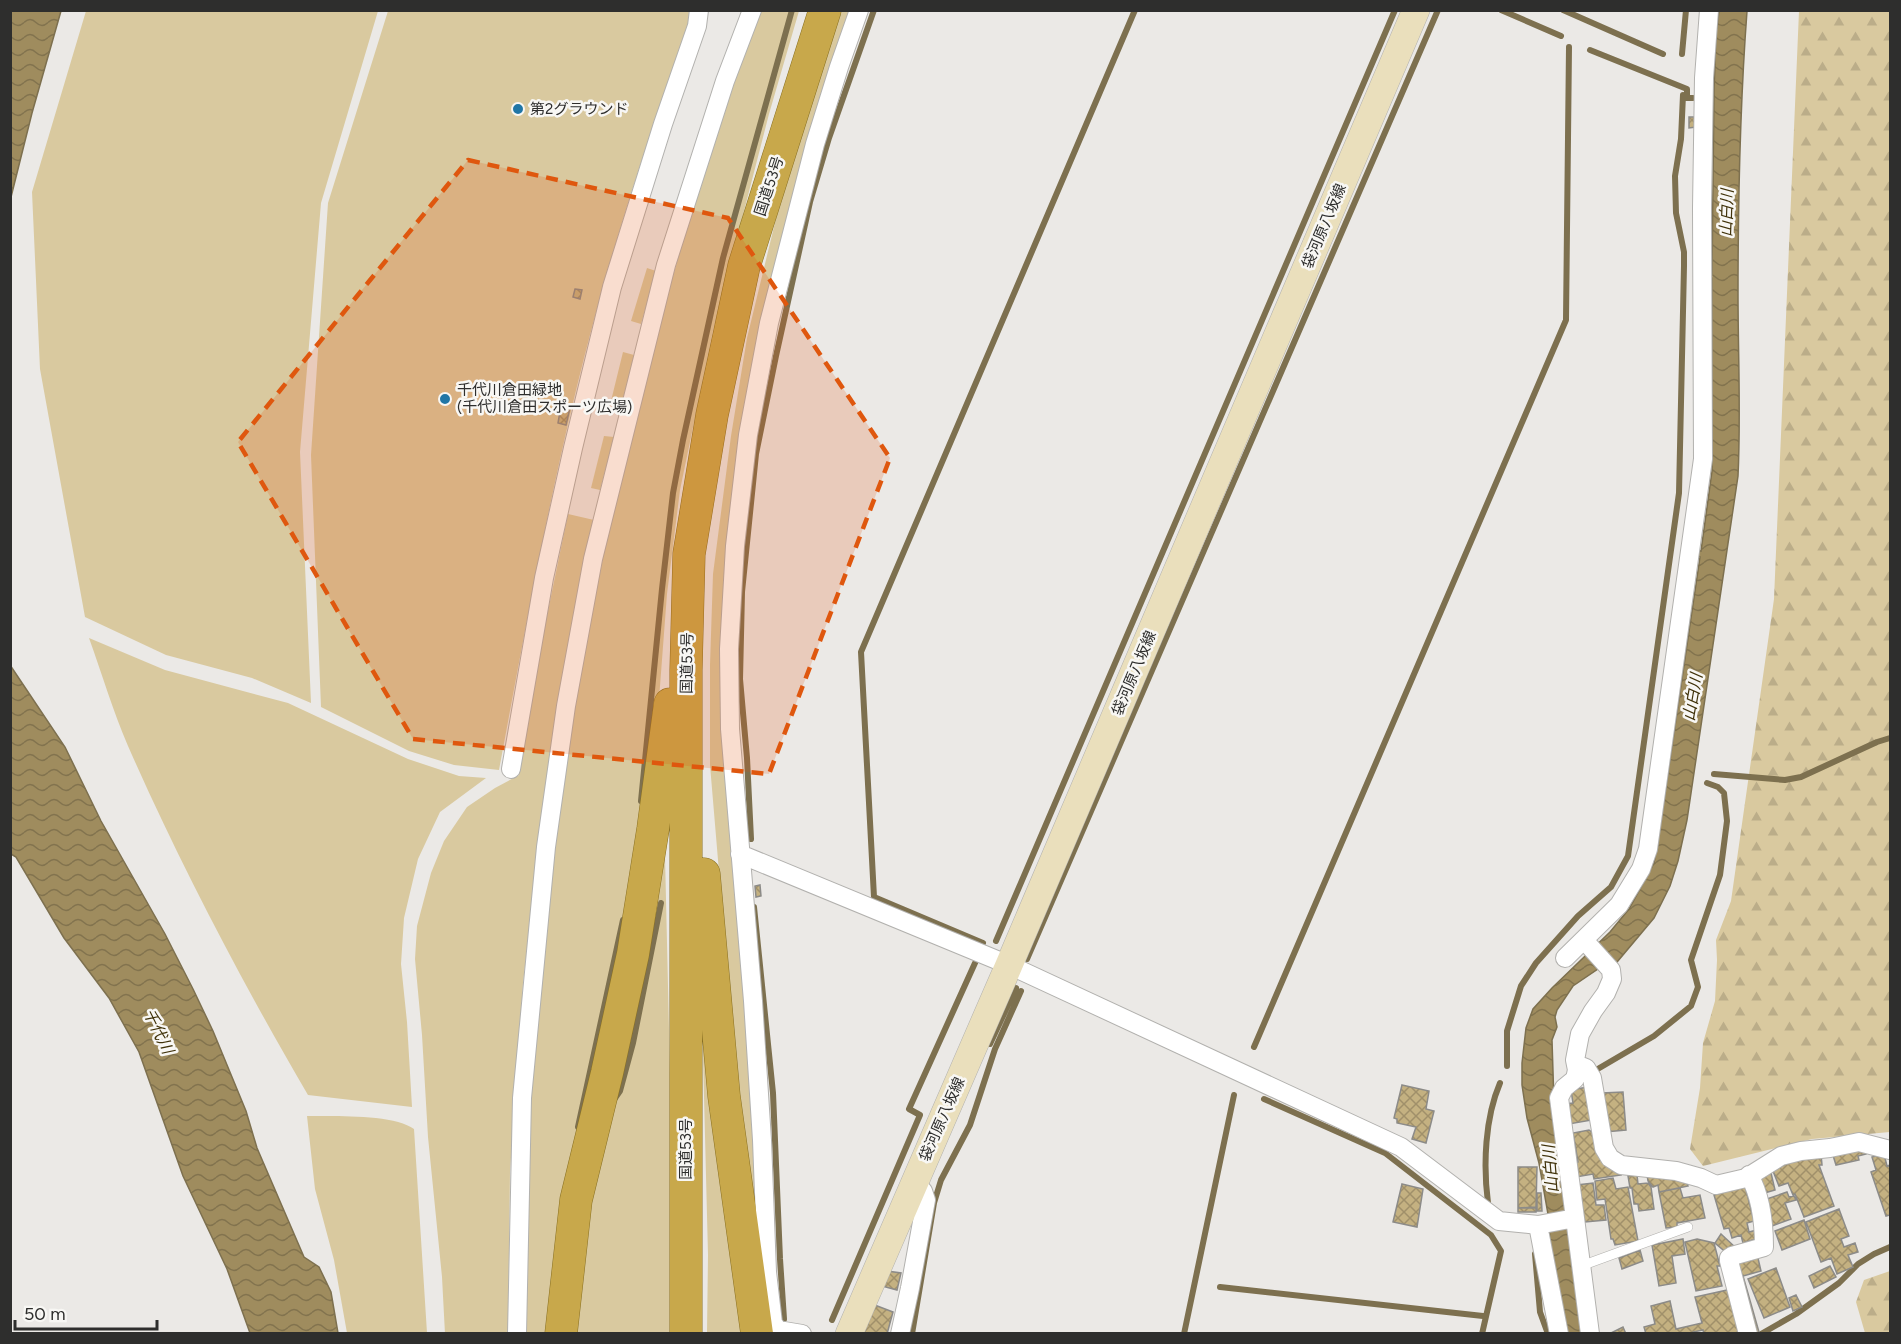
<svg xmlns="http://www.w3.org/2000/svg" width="1901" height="1344" font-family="Figtree,'Noto Sans JP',sans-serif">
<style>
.green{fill:#d9c99f}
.forest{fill:url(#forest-firs)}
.water{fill:url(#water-waves);stroke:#7d704f;stroke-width:1.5}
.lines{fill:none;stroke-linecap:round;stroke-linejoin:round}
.stream{stroke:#7d704f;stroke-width:6}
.building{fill:url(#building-cross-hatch);stroke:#8c8b88;stroke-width:1.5}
.service-casing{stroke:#b2b1ae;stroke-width:10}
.minor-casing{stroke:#b2b1ae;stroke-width:20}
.secondary-casing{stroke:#b2b1ae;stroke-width:28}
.trunk-casing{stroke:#897023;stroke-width:33}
.service{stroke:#fff;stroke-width:9}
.minor{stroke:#fff;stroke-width:18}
.secondary{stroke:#eadfbc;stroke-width:27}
.trunk{stroke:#c8a84b;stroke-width:32}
.marked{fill:#df570e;fill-opacity:0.2;stroke:#df570e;stroke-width:4.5;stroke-dasharray:12 8;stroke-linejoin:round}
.poi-dot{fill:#2076a6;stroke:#f8f7f4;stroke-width:2}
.labels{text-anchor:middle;stroke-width:5;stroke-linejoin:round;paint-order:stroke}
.poi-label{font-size:15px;fill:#2e2e2d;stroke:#f8f7f4;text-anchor:start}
.street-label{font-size:15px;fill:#2e2e2d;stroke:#f8f7f4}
.water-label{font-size:16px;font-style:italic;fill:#40320a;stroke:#f8f7f4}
</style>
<defs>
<pattern id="forest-firs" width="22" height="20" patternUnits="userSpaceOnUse" patternTransform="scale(1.5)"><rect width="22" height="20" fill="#d9c99f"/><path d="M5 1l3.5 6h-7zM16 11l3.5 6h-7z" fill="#bbad89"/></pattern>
<pattern id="water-waves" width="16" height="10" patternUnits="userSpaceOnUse" patternTransform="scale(1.5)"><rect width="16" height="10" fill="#9f8c5e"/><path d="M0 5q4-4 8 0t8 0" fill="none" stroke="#82734e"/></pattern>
<pattern id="building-cross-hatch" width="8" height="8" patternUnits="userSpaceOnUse" patternTransform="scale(1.5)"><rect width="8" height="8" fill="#c4b181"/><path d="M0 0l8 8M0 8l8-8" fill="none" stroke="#a0906a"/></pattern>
</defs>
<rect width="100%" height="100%" fill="#ebe9e6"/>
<path class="green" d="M86,11h292l-57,192 -21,249 11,251 -59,-25 -86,-23 -81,-38 -45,-248 -8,-177z
M388,11h301l-1,14c-33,93 -64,186 -90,280 -42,153 -70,309 -99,465l-45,-5 -45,-14 -88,-44 -10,-252 17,-252z
M760,11h39l-30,103 -56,217 -33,159 -13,104 -13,171 -104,568 -26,1 2,-122 6,-133 24,-241 24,-163 30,-153 51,-204 46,-161z
M837,11h15l-29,85 -96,469 25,503 5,169 -16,-104 -31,-368v-100l3,-91 18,-138 16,-98 41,-169z
M647,268l9,3 -15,53 -10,-3z
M623,352l11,3 -13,52 -11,-2z
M604,436l10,1 -14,53 -9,-2z
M568,514l26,6 -56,331 -15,132 -13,189 -2,161 -63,1 -3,-57 -14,-140 -6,-102 -7,-76 2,-33 14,-53 13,-32 23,-34 28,-19 24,-13 17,-106z
M89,638l76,32 123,33 120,56 51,17 27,2 -46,34 -22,47 -14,59 -3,46 6,58 5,85 -104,-12c-65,-111 -128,-231 -180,-349 -15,-35 -26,-72 -39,-108z
M661,854l4,2 11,477 -105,1 6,-60z
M702,1017l47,316h-42l1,-78z
M307,1116c25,0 88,-2 107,13l13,204h-80l-13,-73 -19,-71z"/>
<path class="forest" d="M1799,11h91v1121l-78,7 -109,27 -13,-17 10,-61 3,-45 12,-42 2,-41 -1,-20 15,-39 43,-302z
M1890,1271v62h-25l-9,-31 8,-22z"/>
<path class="water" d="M11,10l50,1 -29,102 -21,84z
M1719,11h28c-7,94 -9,188 -9,283 0,60 3,121 0,182l-51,344 -9,41 -8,25 -16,32 -37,44 -16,5 -28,19 -16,24 -2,7 2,10 -5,13 2,64 30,229h-17l-15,-69 -4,-50 -9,-51 -12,-45 -5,-33v-22l4,-35 7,-19 19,-21 58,-56 19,-23 25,-46 5,-29 41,-277 -4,-2v-5l5,1 11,-80v-193l-3,-1 -1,-2 4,-1 2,-183 2,-57 -3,-6h4z
M10,665l55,82 36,74 64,113 28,55 20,42 33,80 11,37 47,109 15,10 12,25 7,41h-88l-23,-64 -44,-93 -44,-124 -30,-54 -45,-60 -48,-81 -5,-3z"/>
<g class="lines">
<path class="stream" d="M1501,10l60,26
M1563,10l100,44
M1590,50l97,39v9h6
M1682,54l4,-44
M1714,774l71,6 16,-3 76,-35 13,-4
M641,801l21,-212 11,-96 10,-53 40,-182 69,-248
M751,839l-4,-81 -7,-79 2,-87 14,-138 20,-98 34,-154 19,-64 45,-128
M754,907l19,186 7,166 4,60
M996,941l399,-931
M983,943l-109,-46 -13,-245 274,-642
M1027,959l411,-949
M990,1044l26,-56
M1254,1047l312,-727 3,-273
M1507,1066v-35l14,-45 15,-23 42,-47 33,-29 17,-31 51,-363 5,-227v-14l-8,-39 -1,-37 6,-37 2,-44
M1596,1070l58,-34 37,-30 7,-19 -7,-27 29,-85 7,-54 -3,-28 -6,-6 -11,-4
M1264,1099l121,54 106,82 10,16 -19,83
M613,1101l7,-10 13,-48 28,-140
M578,1127l45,-207
M1488,1203c-5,-38 -3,-85 12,-120
M1535,1254l5,58 8,22
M1220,1287l263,29
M832,1320l88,-205 -11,-6 66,-146
M912,1334l22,-131 7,-23 29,-55 25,-76 26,-58
M1184,1334l50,-239
M1761,1334l35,-20 43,-31 19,-19 16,-10 16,-7"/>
</g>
<path class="building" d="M1689,117h7v10l-7,1z
M575,289l7,1 -2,9 -7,-2z
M561,406l9,2 -4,17 -8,-2z
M760,885l1,11 -5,1 -1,-11z
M1402,1085l27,6 -3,18 8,2 -8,32 -14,-4 4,-12 -19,-4v-4l-3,-1z
M1588,1087l4,33 -23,4 -3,-20 7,-1 -2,-13z
M1623,1092l3,38 -21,2 -3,-39z
M1589,1130l7,5 6,27 2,-1 15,10 2,4 -27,4 -1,-5 -17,3 -3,-14 5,-1 -5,-29z
M1863,1145l3,9 -8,2 1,4 -23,5 -4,-13z
M1805,1154h16l1,11h-3l15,41 -30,11 -9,-23 -2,1 -5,-12 -9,3 -6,-15z
M1884,1154l3,12 3,-1v50l-4,1 -15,-44 5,-2 -4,-13z
M1518,1167h19l-1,40 -18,1z
M1771,1173l4,17 -14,4 -4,-18z
M1637,1175l1,9 10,-1 3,4 3,22 -15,2 -1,-7h-4l-2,-16h-2l-2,-12z
M1647,1175l39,6 2,5 -29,6 -1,-7 -5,2 -5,-6z
M1613,1178l3,11 12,-2 10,54 -23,4 -2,-6h-2l-6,-40 -8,1 -2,-19z
M1593,1183l3,22h8l2,15 -21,2 -8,-37z
M1402,1184l21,5 -6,38 -24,-5z
M1745,1186l9,35 -7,2 2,9 8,-2 2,8 -16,5 -2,-8 -9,3 -3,-10 -5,1 -10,-34z
M1680,1188l3,10 17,-3 5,23 -28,5v4l-11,1 -7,-36z
M1787,1192l2,5 5,-1 2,4 -11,3 6,16 -19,7 -8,-26z
M1537,1193h4l1,18h-5z
M1518,1208h18v4h-18z
M1839,1209l10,27 -8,3 3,8 11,-4 3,9 -10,3 5,12 -16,7 -6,-16 -10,4 -15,-40z
M1804,1220l6,19 -28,11 -7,-19z
M1721,1234l14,13 -6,8 -14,-12z
M1683,1239l2,15 -13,2 4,27 -17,3 -7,-41z
M1697,1239l17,4 6,23h-3l5,20 -26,5 -11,-49z
M1640,1250l3,11 -21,8 -3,-11z
M1757,1254l4,17 -18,5 16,56 -5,2 -22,-74z
M1830,1266l6,11 -22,11 -5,-12z
M1776,1268l14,39 -26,11 -16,-39z
M887,1271l14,2 -4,17 -15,-4z
M1732,1289l10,42 -11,3h-27l-1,-4 -10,2v2h-47l-2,-7 11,-3 -4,-18 19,-5 6,28 26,-6 -7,-26z
M1796,1295l6,12 -9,4 -4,-13z
M872,1304l21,8 -6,22h-27z
M1623,1327l3,7h-17z"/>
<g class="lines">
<g class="service-casing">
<path id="service" d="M1581,1266l107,-39"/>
</g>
<g class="minor-casing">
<path id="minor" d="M511,769l33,-191 29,-130 39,-161 51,-163 34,-98 2,-16
M740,854l269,111 392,182 98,74 39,4 37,-7 15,116
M1565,958l54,-53 22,-36 7,-20 55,-390 -1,-251 2,-130 5,-68
M1576,1064l10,4 6,10 12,70 6,10 11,7 55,6 25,7 15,7 30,-7 35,-22 20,-5 29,-3 29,-6 31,8
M1575,1218l-16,-120 5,-10 11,-9 2,-9 -2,-10 5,-26 13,-23 13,-18 6,-14 -1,-9 -27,-30
M1538,1225l21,109
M517,1334l5,-236 24,-251 20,-141 27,-147 73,-294 59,-184 27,-71
M802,1334l-24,-4 -5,-7 -6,-51 -5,-132 -9,-139 -23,-272 -1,-80 6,-103 13,-111 21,-112 46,-179 24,-77 20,-57
M900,1334l10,-46 16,-88 -3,-9 -9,-9
M1748,1334l-19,-73v-3l3,-2 32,-9c0,-24 -3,-51 -15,-72"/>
</g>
<g class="secondary-casing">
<path id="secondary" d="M849,1334l160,-369 407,-955"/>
</g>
<g class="trunk-casing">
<path id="trunk" d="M704,874l20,222 33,238
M561,1334l15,-134 31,-127 26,-119 20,-125 17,-125
M686,1334v-664l3,-116 23,-139 32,-149 81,-256"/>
</g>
<use href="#service" class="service"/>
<use href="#minor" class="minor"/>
<use href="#secondary" class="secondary"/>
<use href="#trunk" class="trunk"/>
</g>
<path class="marked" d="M468,160l260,58 162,240 -121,316 -356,-35 -175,-297z"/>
<g class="poi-dot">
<circle cx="518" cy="109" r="6"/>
<circle cx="445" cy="399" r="6"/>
</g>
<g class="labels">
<g class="poi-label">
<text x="530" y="114">第2グラウンド</text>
<text x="457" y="395">千代川倉田緑地<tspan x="457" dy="17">(千代川倉田スポーツ広場)</tspan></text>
</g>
<g class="street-label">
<text transform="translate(769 186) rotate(-72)" y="5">国道53号</text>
<text transform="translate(1324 226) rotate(-67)" y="5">袋河原八坂線</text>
<text transform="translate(687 663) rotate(-89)" y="5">国道53号</text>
<text transform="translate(1134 673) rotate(-67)" y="5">袋河原八坂線</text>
<text transform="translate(942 1119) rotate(-66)" y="5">袋河原八坂線</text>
<text transform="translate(686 1149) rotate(-90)" y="5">国道53号</text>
</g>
<g class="water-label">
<text transform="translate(1726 213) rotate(-88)" y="6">山白川</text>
<text transform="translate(1692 697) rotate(-80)" y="6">山白川</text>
<text transform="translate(159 1031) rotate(64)" y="6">千代川</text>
<text transform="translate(1550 1169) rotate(-95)" y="6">山白川</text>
</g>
</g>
<rect width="1901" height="1344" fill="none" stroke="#2e2e2d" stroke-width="24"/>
<path d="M15 1320v9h142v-9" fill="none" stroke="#2e2e2d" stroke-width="3"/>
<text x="24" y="1320" font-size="18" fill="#2e2e2d" stroke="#f8f7f4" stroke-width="4.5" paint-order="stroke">50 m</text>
</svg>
